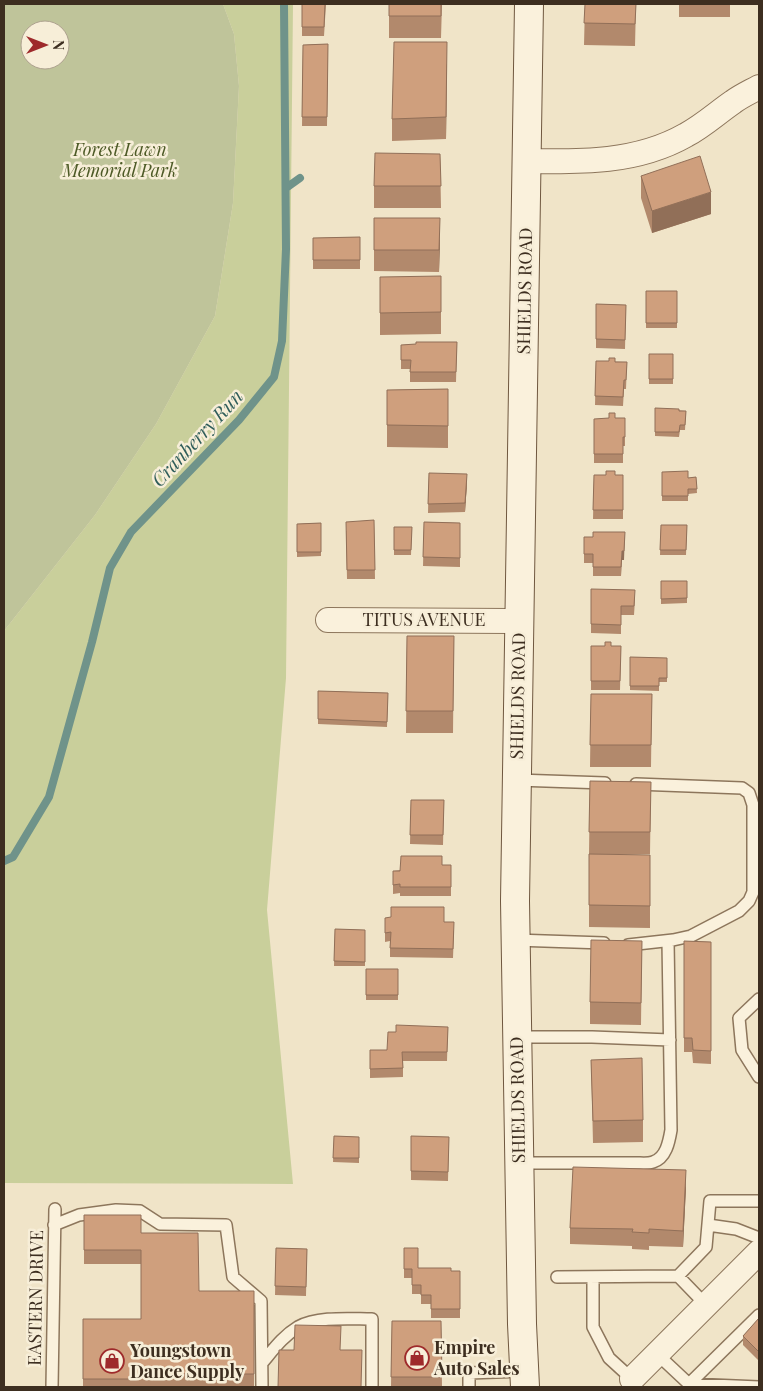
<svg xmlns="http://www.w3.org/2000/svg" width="763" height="1391" font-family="'Playfair Display',serif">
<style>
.green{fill:#c9cf9b}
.cemetery{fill:#bfc49a;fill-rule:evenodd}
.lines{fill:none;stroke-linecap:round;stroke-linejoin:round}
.stream{stroke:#6f938a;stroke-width:8}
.service-casing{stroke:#8d765c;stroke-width:14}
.minor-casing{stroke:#8d765c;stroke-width:26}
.secondary-casing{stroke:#6f573f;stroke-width:30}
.service{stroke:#faf1dc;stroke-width:11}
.minor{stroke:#faf1dc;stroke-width:24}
.secondary{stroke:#faf1dc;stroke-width:28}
.wall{fill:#b2896c}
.shaded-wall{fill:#916f58}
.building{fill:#cf9f7d;stroke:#916f58}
.labels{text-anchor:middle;stroke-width:5;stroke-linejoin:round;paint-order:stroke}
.park-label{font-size:18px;font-style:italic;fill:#4d5a26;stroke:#f7eed8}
.street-label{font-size:18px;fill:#3d2e20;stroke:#f7eed8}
.poi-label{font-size:18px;font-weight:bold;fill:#3d2e20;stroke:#f7eed8;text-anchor:start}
.water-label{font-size:19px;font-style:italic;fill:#2f5d5a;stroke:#f7eed8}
</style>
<rect width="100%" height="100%" fill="#f0e4c8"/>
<path class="green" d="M223,4h70l-7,674 -19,232 26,274 -289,-1v-552l91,-116 61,-91 59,-108 18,-113 6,-117 -5,-52z"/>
<path class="cemetery" d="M4,4h219l11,30 5,52 -6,117 -18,113 -59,108 -61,91 -91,116zM30,30h30v30h-30z"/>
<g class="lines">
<path class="stream" d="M286,188l14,-10
M4,861l9,-4 36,-60 43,-155 18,-74 21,-36 108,-112 35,-43 8,-36 4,-92 -2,-245"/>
<g class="service-casing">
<path id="service" d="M517,780l88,3
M515,940l89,3
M628,945l45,-5 18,-4 48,-25 10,-10 4,-9v-87l-4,-12 -7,-5 -106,-4
M759,999l-20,19 3,32 17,27
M517,1037h75l78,3
M519,1163h117c5,0 12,1 17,-1 13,-4 16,-20 18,-32l-3,-189
M54,1225l25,-10 37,-5 24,1 20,13 66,1 7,52 28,24 1,86
M708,1225l28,4 23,9
M678,1276l28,-29 4,-46h49
M557,1277l121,-1 28,29
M593,1277v50l16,31 23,21
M657,1354l32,30 70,3
M262,1363c11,-13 21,-27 36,-36 20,-11 52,-8 74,-8v68
M689,1384l70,-69
M52,1387l3,-178
M469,1387v-14l55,-2"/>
</g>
<g class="minor-casing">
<path id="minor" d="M527,161c54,1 110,2 159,-26 17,-9 31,-22 47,-33 8,-6 17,-10 26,-15
M328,620l191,1
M632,1379l127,-127"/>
</g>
<g class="secondary-casing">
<path id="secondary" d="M525,1387l-3,-63 -7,-423 14,-897"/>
</g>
<use href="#service" class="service"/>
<use href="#minor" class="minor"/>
<use href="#secondary" class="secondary"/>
</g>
<path class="wall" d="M302,4h24l-2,32h-22z
M389,4h53l-1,34h-52z
M585,4h51l-1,42 -51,-1z
M679,4h51v13h-51z
M328,44l-1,82h-25l1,-81z
M447,64l-1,75 -54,2v-22z
M440,154l1,54h-67v-22z
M641,176l70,38 -59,19 -11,-35z
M374,218l66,22 -1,32 -65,-1z
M360,237v32h-47v-31z
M380,277l61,35v22l-61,1z
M646,291h31v37h-31z
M596,304l30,1 -1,44 -29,-1z
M457,342l-1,40h-46v-13h-9v-24z
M649,354h24v30h-24z
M596,361l31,1 -1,27h-2l-1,17 -28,-1z
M448,389v59l-61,-1v-57z
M655,408l31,3 -1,19h-5l-1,7 -24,-1z
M625,418v28h-2v17h-29v-44z
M662,472l26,6 8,-1 1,16 -9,1v7h-26z
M429,473l38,10 -2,29 -37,1z
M594,475h29v44h-30z
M374,520l1,59h-28l-1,-48z
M424,522l36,1v44l-37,-1z
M321,523v33l-24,1v-33z
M661,525h26l-1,30h-26z
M394,527h18l-1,28h-17z
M584,537l40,23h-2l-1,16h-28v-13h-9z
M661,581h26v22l-26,1z
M591,589l44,10 -1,16h-13v19l-30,-1z
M407,636h47l-1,97h-47z
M591,646h30l-1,44h-29z
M630,657l37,1v24h-8v9l-29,-1z
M318,691l70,2 -1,34 -69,-3z
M591,694h61l-1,73h-61z
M590,781l61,1 -1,72h-61z
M411,800h33l-1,45 -33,-1z
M589,854l61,1v73l-61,-1z
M442,865h9v31h-51v-3l-7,1v-23z
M385,918l59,4 10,9 -1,27 -63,-1v-16l-5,1z
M335,929l30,1v36h-31z
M642,941l-1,84 -51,-1v-22z
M684,941l27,1v122l-18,-1 -1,-11h-8z
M366,969h32v31h-32z
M448,1027l-1,34h-44v16l-33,1v-28h17l9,-18z
M591,1060l52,60v22l-50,1z
M334,1136l25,1v26l-26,-1z
M411,1136l38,1 -1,44 -37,-1z
M686,1187l-3,60 -34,-1v4l-17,-1v-3l-62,-2v-16z
M84,1215l57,18 58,58h55v96h-171v-68h58v-55h-57z
M276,1248l31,1 -1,47 -31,-1z
M404,1248l14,20 33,3h9v47h-29v-14h-10v-10h-9v-16h-8z
M759,1318v43l-16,-16v-9z
M392,1321h49l1,65h-51z"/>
<path class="shaded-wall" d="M447,42v22l-1,75v-22z
M711,192v22l-59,19v-22z
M440,218v22l-1,32v-22z
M467,474v9l-2,29v-9z
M625,532l-1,28h-2l-1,16 1,-25z
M686,1170v17l-3,60v-16z"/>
<path class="building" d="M302,4h23l-1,23h-22z
M389,4h52v12h-52z
M585,4h51l-1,20 -51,-1z
M394,42h53l-1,75 -54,2z
M328,44l-1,73h-25l1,-72z
M375,153l65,1 1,32h-67z
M700,156l11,36 -59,19 -11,-35z
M374,218h66l-1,32h-65z
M360,237v23h-47v-22z
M441,276v36l-61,1v-36z
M646,291h31v32h-31z
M596,304l30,1 -1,35 -29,-1z
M416,342h41l-1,30h-46l1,-12h-10v-15l15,-1z
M649,354h24v25h-24z
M609,358h6v4h12l-1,18h-2l-1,17 -28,-1 1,-35h13z
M448,389v37l-61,-1v-35z
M655,408l24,1v2h7l-1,14h-5l-1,7h-24z
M609,413h6v5h10v19h-2v17h-29v-35l15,-1z
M606,471h9v4h8v35h-30l1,-35h12z
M688,471v7l8,-1 1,12h-9v7h-26v-24z
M429,473l38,1 -2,29 -37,1z
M374,520l1,50h-28l-1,-48z
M424,522l36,1v35l-37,-1z
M321,523v29h-24v-28z
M661,525h26l-1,25h-26z
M394,527h18l-1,23h-17z
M593,532h32l-1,19h-2l-1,16h-28v-13h-9v-17h9z
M661,581h26v17l-26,1z
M591,589l44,1 -1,16h-13v19l-30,-1z
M407,636h47l-1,75h-47z
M605,642h6v4h10l-1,35h-29v-35h14z
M630,657l37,1v20h-8v8h-29z
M318,691l70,2 -1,29 -69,-3z
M591,694h61l-1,51h-61z
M590,781l61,1 -1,50h-61z
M411,800h33l-1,35h-33z
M589,854l61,1v51l-61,-1z
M401,856h41v9h9v22h-51v-3l-7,1v-14h7z
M391,907h53v15h10l-1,27 -63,-1 1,-16 -6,1v-15l6,-1z
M335,929l30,1v32l-31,-1z
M591,940l51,1 -1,62 -51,-1z
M684,941l27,1v109l-18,-1 -1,-12h-8z
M366,969h32v26h-32z
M396,1025l52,2 -1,25h-45l1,16 -33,1v-19h17l1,-18h8z
M642,1058l1,62 -50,1 -2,-61z
M334,1136l25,1v21h-26z
M411,1136l38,1 -1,35 -37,-1z
M573,1167l113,3 -3,61 -34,-2v4l-17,-1 1,-3 -63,-1z
M84,1215h57v18h57l1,58h55v83h-116v5h-55v-60h58v-69h-57z
M276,1248l31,1 -1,38 -31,-1z
M404,1248h14v20h33v3h9v38h-29v-14h-10v-10h-9v-16h-8z
M759,1318v34l-16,-16z
M392,1321h49l1,56h-51z
M295,1325l46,1 -1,24h22l-1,37h-83l1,-37h15z"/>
<defs>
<g id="shop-ring" transform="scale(1.25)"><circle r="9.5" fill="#f7eed8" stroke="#9e2a2b" stroke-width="1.5"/><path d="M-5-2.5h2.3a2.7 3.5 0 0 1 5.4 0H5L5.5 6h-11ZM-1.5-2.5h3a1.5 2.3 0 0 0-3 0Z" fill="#9e2a2b"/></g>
</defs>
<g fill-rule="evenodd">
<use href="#shop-ring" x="417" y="1358"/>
<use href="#shop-ring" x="112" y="1361"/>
</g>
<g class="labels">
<g class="park-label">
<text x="120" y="156">Forest Lawn<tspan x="120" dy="21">Memorial Park</tspan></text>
</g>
<g class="street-label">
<text transform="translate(525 291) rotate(-89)" y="6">SHIELDS ROAD</text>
<text x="424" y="626">TITUS AVENUE</text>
<text transform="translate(518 696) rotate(-89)" y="6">SHIELDS ROAD</text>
<text transform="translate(518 1100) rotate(-91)" y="6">SHIELDS ROAD</text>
<text transform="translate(36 1298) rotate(-89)" y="6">EASTERN DRIVE</text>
</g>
<g class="poi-label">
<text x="434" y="1354">Empire<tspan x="434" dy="21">Auto Sales</tspan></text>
<text x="130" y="1357">Youngstown<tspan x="130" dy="21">Dance Supply</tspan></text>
</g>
<g class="water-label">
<text transform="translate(197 438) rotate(-47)" y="7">Cranberry Run</text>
</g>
</g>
<rect width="763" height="1391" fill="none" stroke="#3d2e20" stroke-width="10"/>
<g transform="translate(45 45) rotate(90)"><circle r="24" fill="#f7eed8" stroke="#ada18e"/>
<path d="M0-4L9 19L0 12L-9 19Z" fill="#9e2a2b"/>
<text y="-8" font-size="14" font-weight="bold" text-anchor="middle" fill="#3d2e20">N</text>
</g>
</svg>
